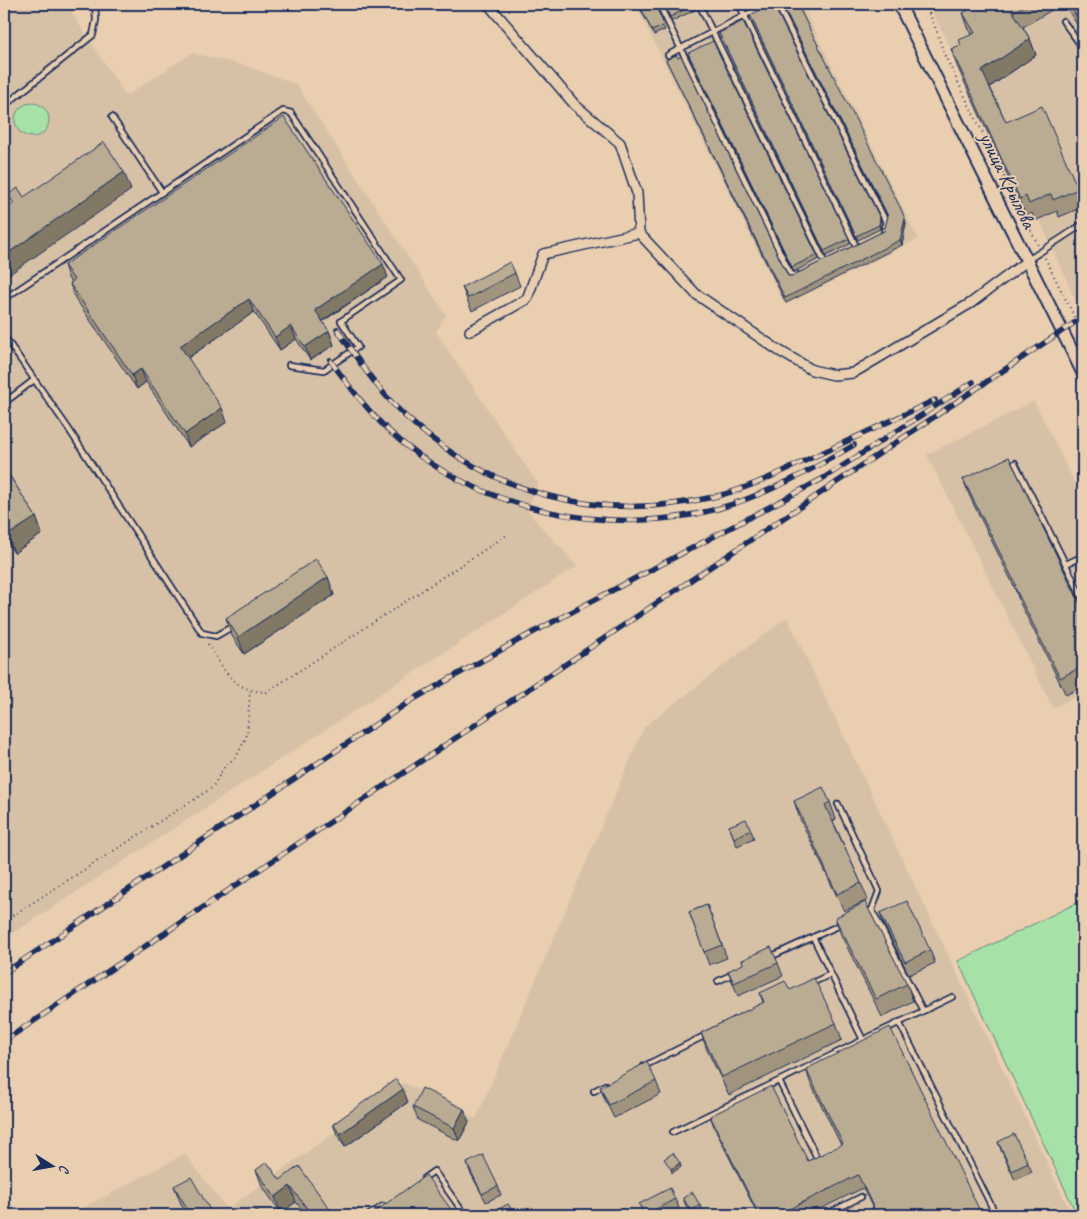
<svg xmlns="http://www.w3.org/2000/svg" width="1087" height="1219" font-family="Caveat,sans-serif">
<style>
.built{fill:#d7c1a6}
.green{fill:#a6e1a7;stroke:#608882}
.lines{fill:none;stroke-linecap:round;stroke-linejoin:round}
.service-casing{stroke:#1b2f5e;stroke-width:8}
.minor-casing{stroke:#1b2f5e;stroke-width:12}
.tertiary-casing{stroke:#1b2f5e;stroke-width:15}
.path{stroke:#1b2f5e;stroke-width:2;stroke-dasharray:1 4;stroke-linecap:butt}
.service{stroke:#e9ceb0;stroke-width:4.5}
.minor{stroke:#e9ceb0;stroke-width:9}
.tertiary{stroke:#e9ceb0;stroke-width:11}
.rail-casing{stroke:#1b2f5e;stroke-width:5.5}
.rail{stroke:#e9ceb0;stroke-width:4;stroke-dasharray:11;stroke-linecap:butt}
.wall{fill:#a0947e;stroke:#1b2f5e}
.shaded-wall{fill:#827866;stroke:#1b2f5e}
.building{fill:#baac92;stroke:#1b2f5e}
.labels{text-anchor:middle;stroke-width:4;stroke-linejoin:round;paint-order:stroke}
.street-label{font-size:21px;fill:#1b2f5e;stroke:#e9ceb0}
</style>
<rect width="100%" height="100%" fill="#e9ceb0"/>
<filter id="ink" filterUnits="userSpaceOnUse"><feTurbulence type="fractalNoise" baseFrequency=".02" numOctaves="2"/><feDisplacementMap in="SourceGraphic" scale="10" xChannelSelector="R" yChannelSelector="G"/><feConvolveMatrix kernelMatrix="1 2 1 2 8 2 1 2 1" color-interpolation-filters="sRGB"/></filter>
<g filter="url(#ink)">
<path class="built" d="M4,4h62l60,92 66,-43 51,12 53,19 150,231 -10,17 102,152 -11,27 50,55 -573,373z
M635,4h166l117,235 -133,66z
M928,4h155v313l-49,-109z
M1034,401l49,99v193l-30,15 -126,-253z
M787,617l285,598h-1002l115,-61 42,55 177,-126 72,36 168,-392z"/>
<path class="green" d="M15 120a17 17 0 1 1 34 0a17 17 0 1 1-34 0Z
M1083,900v315h-6l-119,-254z"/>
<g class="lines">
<g class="service-casing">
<path id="service" d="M659,4l133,273 4,-3
M699,4l125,257
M739,4l117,242
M777,4l109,218 -2,10
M1063,21l20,27
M668,55l99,-51
M4,106l89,-71 3,-15 -1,-16
M112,117l50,75
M1028,260l55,-36
M4,299l279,-188 8,2 110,167 -60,41 17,26 -34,23 -35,-5
M4,336l64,92 134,205 14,3 19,-11
M4,403l30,-23
M1015,463l68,136
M1066,564l17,-8
M838,804l41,87 -7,19
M865,913l7,-3 51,101
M813,937l50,103
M770,957l72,-33
M718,981l17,-8
M812,983l19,-9
M899,1022l97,193
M644,1066l62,-31
M779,1081l39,79
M594,1091l11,-6
M673,1132l279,-135
M424,1178l10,-7 31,44
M369,1215l14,-9
M825,1215l36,-18"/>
</g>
<g class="minor-casing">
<path id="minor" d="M488,4l87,101 45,38 17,50 2,40 57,61 82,56 34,20 22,5 19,-2 118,-70 56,-42
M470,331l57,-32 16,-45 96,-21"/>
</g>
<g class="tertiary-casing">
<path id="tertiary" d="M899,4l184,369"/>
</g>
<path class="path" d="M925,4l11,25 8,25 94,191
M1045,258l38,76
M208,644c17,27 24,47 59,48l240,-157
M4,921l208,-133 13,-22 12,-10 10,-21 3,-44"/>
<use href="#service" class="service"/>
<use href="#minor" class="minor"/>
<use href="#tertiary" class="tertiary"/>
<g class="rail-casing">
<path id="rail" d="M337,329c20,30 41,61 67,86 86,80 195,108 309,82 35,-8 66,-24 98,-39 41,-19 82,-38 124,-58
M330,360c18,25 36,49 58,70 84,79 219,109 329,79 49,-14 93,-38 137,-64
M4,973l408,-273 105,-59 305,-162 151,-97
M4,1041l1079,-724"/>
</g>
<use href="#rail" class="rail"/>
</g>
<path class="wall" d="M638,4h18l-1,1 10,25 -11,5z
M663,4h32l-1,3 1,3 -23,11z
M781,4h16l109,219 -4,22 -116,58 -120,-243 122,216h4l92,-45 4,-14z
M978,4h84l-39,23 7,12 6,16 -46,32 16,35 72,67 5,15v3l-24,10 -2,-6 -22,10 -3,-8 -6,3 -69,-150 -6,-17 10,-4 11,-11 -3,-4 -6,-17z
M1064,4h19v30z
M750,15l130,203 2,5 -2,6 -22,11z
M719,33l130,206 1,5 -24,12z
M688,53l129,202 2,4 -25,13z
M64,265l324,12 -66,45 7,9 5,14 -24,15 -14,-21 -16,11 -26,-38 -66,46 39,64 -38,25 -43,-65 -9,7 -62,-91 -5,-14 1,-1 -3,-5z
M515,273l5,13 -48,25 -5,-11 -5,-13z
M4,467l32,50 6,17 -28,19 -10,-16z
M963,479l120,131v76l-17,9 -46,-92 -6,-17 -44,-89z
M328,577l6,18 -90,59 -12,-18 -6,-18z
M794,801l36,1 6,17 -3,2 28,62 7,17 -24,11 -44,-92z
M729,826l22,4 3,9 -17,7z
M707,905l20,53 -18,7 -20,-53z
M880,913l50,37 5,13 -26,12 -24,-48z
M835,918l72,66 6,17 -31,16 -41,-82z
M778,963l5,13 -45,20 -10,-25z
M790,990l46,33 6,17 -113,55 -22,-45 -6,-17 62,-30 -3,-10z
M806,1069l176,146h-106l-13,-27 -55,27h-50l-43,-86 -5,-13 98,45 33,-16 -31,-63z
M656,1081l5,13 -47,24 -9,-18 -5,-13z
M408,1102l-63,45 -7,-10 -5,-13z
M413,1107l56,15 -10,19 -41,-21z
M998,1142l30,21 4,9 -17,8 -14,-30z
M467,1163l31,23 3,9 -15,7 -16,-30z
M256,1170l24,10 54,35h-28l-10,-13 -15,11 -19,-27z
M174,1186l39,29h-26l-6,-11z
M683,1198l17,7 3,9 -1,1h-11l-5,-9z
M675,1199l4,9 -14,7h-21l-5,-11z"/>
<path class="shaded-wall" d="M1030,39l6,16 -48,33 -6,-17z
M4,172l3,8 -3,3z
M124,172l7,18 -127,88v-22z
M880,218l2,5 -2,6 -1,-4z
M905,219l1,4 -4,22 -2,-5z
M383,264l5,13 -69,46 -4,-13z
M249,299l5,13 -69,48 -5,-14z
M291,326l5,13 -16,11 -5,-13z
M329,331l5,14 -24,15 -5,-13z
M141,369l5,13 -9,7 -5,-14z
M222,408l5,14 -38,25 -4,-13z
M36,517l6,17 -28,19 -6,-18z
M328,577l6,18 -90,59 -6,-17z
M403,1089l5,13 -63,45 -5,-13z
M464,1109l5,13 -10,19 -5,-13z
M680,1163l1,4 -9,6 -1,-4z
M290,1186l6,16 -15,11 -6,-16z"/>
<path class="building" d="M639,4h16l9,21 -12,6z
M664,4h28l1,1 -23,12z
M772,4h1l107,214 -1,7 -23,11 -106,-221z
M782,4h15l104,205 4,10 -5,21 -115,58 -119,-238 10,-5 2,3 3,-2 107,220h4l92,-45 4,-15z
M978,4h50l-15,8 17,27 -48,32 24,51 36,-16 36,83 -25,11 -2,-6 -22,10 -3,-8 -6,3 -69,-150 10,-4 -2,-5 16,-7 -12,-20z
M1069,4h14v23z
M743,21l106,218 -25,12 -105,-218z
M713,41l104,214 -25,12 -104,-214z
M284,117l99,147 -68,46 14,21 -24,16 -14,-21 -16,11 -26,-38 -69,47 42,62 -37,26 -44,-65 -9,6 -62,-91 4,-4 -10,-15z
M104,142l20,30 -120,84v-46l10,-7 -6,-8 10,-7 6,9z
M510,262l5,11 -47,25 -6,-11z
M1009,457l74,153v56l-23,12 -46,-92 2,-1 -53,-106z
M4,467l32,50 -28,18 -4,-6z
M316,559l12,18 -90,60 -12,-19z
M823,787l7,15 -5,3 36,78 -24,11 -43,-93z
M746,819l5,11 -17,8 -5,-12z
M907,901l23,49 -25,12 -25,-49z
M865,902l42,82 -31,15 -41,-81z
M707,905l15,40 -18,7 -15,-40z
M771,947l7,16 -44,20 -6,-12 15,-7 -1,-4z
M814,978l22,45 -114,54 -21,-44 63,-31 -4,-9 25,-12 5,9z
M890,1027l92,188h-105l-19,-40 -81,40h-18l-49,-99 61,-30 37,75 35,-17 -37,-75z
M647,1062l9,19 -47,24 -9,-18z
M396,1079l7,10 -63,45 -7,-10z
M422,1088l42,21 -10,19 -41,-21z
M1014,1134l14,29 -16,8 -14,-29z
M673,1153l7,10 -9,6 -7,-10z
M483,1155l15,31 -16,8 -15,-31z
M267,1162l13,18 19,-14 35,49h-22l-22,-29 -15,11 -19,-27z
M426,1175l29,40h-80l-2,-2z
M191,1177l22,38h-22l-17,-29z
M670,1188l5,11 -30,16 -6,-11z
M692,1192l8,13 -9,6 -8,-13z
M508,1204l7,11h-15l-3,-5z
M257,1210l4,5h-11z"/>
</g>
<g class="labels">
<g class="street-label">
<text transform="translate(1008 180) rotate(64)" y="7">улица Крылова</text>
</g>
</g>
<rect width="1087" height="1219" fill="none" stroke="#e9ceb0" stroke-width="20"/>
<rect x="10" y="10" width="1067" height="1199" fill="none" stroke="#1b2f5e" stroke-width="2" filter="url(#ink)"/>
<g transform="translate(52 1166) rotate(101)" stroke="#e9ceb0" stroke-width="4" paint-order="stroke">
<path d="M0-4L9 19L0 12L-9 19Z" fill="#1b2f5e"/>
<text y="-8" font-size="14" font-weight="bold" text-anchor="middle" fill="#1b2f5e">С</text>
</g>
</svg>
